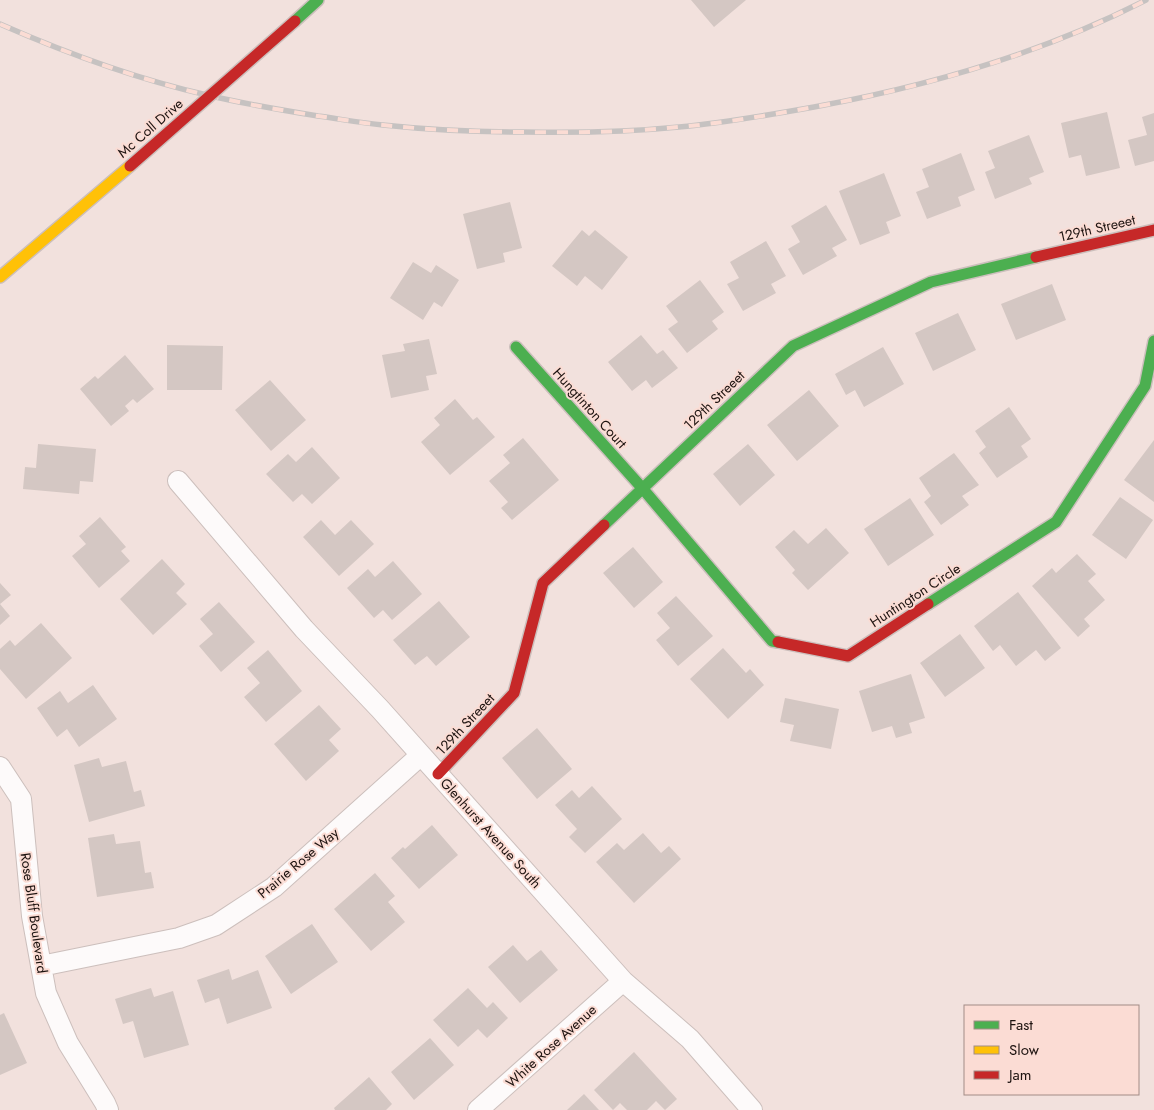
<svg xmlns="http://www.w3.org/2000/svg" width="1154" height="1110" font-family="Jost,sans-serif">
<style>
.building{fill:#d4c7c3}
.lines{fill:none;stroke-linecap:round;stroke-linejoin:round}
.street-casing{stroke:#ccbfbc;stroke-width:22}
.fast-casing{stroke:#ccbfbc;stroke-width:14}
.slow-casing{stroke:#ccbfbc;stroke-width:14}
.jam-casing{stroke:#ccbfbc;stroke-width:14}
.street{stroke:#fdfafa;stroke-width:20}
.fast{stroke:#4caf50;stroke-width:11}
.slow{stroke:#ffc107;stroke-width:11}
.jam{stroke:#c62828;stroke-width:11}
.rail-casing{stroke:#c6c2c1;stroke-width:5.5}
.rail{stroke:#fbdcd4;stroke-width:4;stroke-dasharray:11;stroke-linecap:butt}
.jam-bridge-casing{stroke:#ccbfbc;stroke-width:14;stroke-linecap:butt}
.jam-bridge{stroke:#c62828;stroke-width:11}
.labels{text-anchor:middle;stroke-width:4;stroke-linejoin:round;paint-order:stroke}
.street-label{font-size:14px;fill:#1d1310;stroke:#fbdcd4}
</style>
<rect width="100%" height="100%" fill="#f2e1dd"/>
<path class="building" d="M691,0h55l-32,27z
M1107,112l13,56 -34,8 -5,-21 -12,3 -8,-35z
M1154,113v48l-19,5 -7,-26 19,-5 -5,-18z
M1029,135l15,37 -15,6 3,6 -37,15 -10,-27 10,-4 -7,-17z
M961,153l14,37 -17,7 3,9 -34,13 -11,-27 13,-5 -7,-18z
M884,173l17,43 -15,6 4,11 -30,12 -21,-54z
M510,202l12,46 -19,5 2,9 -28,7 -14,-55z
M826,205l21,35 -15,8 5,8 -34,19 -15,-26 12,-7 -9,-16z
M582,230l7,6 6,-6 33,27 -26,33 -17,-14 -8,10 -25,-20z
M766,241l20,35 -15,8 5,9 -33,18 -16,-27 12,-6 -9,-16z
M413,262l18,11 5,-8 23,15 -17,27 -8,-5 -11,18 -33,-22z
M700,280l24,32 -12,9 6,8 -31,24 -19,-24 10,-7 -12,-16z
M1052,284l14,36 -50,20 -15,-36z
M958,313l18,37 -43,21 -18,-38z
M641,335l16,19 6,-4 15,18 -26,20 -6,-8 -14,11 -24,-29z
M429,339l8,35 -11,2 3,14 -38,8 -9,-43 23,-4 -2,-7z
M167,345l56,1 -1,44h-55z
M883,347l21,37 -40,23 -9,-17 -9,5 -11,-21z
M125,355l29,34 -17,14 -4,-4 -8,7 4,5 -18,15 -31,-37 15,-13 3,3z
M270,380l36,40 -35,31 -36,-41z
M809,390l30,36 -42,35 -30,-36z
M455,399l18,21 4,-3 18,20 -45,38 -29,-33 19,-17 -6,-7z
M1009,407l22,32 -10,7 7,11 -31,21 -18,-25 7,-6 -11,-16z
M523,438l36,42 -47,40 -11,-12 7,-6 -19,-21 21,-18 -7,-8z
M1154,440v62l-30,-22z
M38,444l58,5 -3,33 -13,-1 -1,13 -56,-5 2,-22 11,1z
M748,444l27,31 -35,31 -27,-32z
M312,447l28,31 -28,26 -10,-10 -9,8 -27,-28 22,-20 8,8z
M954,453l25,32 -17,11 7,9 -28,20 -17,-23 7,-6 -12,-18z
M1120,497l33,23 -27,39 -34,-24z
M910,498l24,37 -46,31 -24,-37z
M100,517l26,30 -5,4 9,10 -31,27 -27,-32 14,-12 -7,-8z
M321,520l14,15 16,-15 23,24 -35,32 -36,-39z
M826,528l23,25 -41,37 -16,-17 3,-3 -20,-23 19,-17 14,14z
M633,547l30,35 -29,26 -31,-35z
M1077,554l19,20 -8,7 17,19 -21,19 6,7 -12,11 -46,-51 20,-18 4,5z
M162,559l23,25 -9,9 11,11 -34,31 -33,-36z
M393,561l29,33 -30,26 -9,-10 -9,8 -27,-30 21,-19 7,8z
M0,583l11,12 -11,9z
M1018,592l43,56 -16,13 -9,-11 -20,16 -16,-21 -7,6 -19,-25z
M676,596l37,40 -35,30 -22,-26 14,-12 -13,-15z
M439,601l31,36 -34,29 -9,-10 -12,9 -22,-25z
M219,602l36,40 -34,30 -22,-26 14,-12 -13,-15z
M0,604l10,12 -10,9z
M41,623l31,35 -46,41 -26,-30v-20l10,-9 5,6z
M960,634l25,34 -40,29 -25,-34z
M723,648l23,25 4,-4 14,16 -36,34 -38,-40z
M268,650l34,41 -36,31 -22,-25 16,-14 -13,-15z
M911,674l14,44 -16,5 3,10 -16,5 -4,-12 -20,6 -13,-41z
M93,685l24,34 -38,28 -12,-18 -10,8 -20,-29 23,-17 8,12z
M785,698l54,11 -8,40 -41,-8 4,-16 -14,-3z
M319,705l22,24 -12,11 10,11 -33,30 -32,-37z
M537,728l35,41 -35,30 -35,-41z
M99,758l3,9 24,-6 8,31 7,-2 4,16 -56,16 -15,-57z
M592,786l30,33 -37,34 -16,-16 8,-8 -22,-24 17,-15 7,8z
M432,825l26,30 -39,34 -28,-31 12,-11 2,2z
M643,833l18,20 8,-7 12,13 -47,44 -38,-41 21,-19 7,7z
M114,834l2,10 24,-3 5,32 6,-1 3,16 -57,9 -9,-59z
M375,873l20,23 -7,6 17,20 -34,29 -37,-42z
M312,924l26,38 -47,32 -26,-38z
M513,945l14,16 14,-11 17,20 -38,33 -32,-36z
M229,969l3,11 26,-10 14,38 -45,16 -8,-26 -14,5 -8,-23z
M151,988l3,9 19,-6 16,54 -45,13 -11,-37 -10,3 -8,-25z
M468,988l19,20 6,-6 15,16 -21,20 -9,-9 -20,18 -25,-27z
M4,1013l23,50 -27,12v-60z
M430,1038l24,27 -40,35 -23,-28z
M634,1052l43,47 -12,11 -9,-9 -9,9h-20l-7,-7 -7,7 -19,-20z
M369,1077l23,27 -6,6h-51l-1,-2z
M584,1094l15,16h-32z"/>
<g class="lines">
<g class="street-casing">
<path id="street" d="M178,481l126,148 76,80 243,272 67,58 62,71
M0,767l21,32 11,117 14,77 22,50 37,60 3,7
M41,966l138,-28 37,-13 58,-38 147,-132
M478,1110l145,-129"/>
</g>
<g class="fast-casing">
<path id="fast" d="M295,21l23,-21
M516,347l127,142 129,152 6,1
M604,525l189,-179 138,-64 105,-25
M928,604l128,-82 89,-136 9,-45"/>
</g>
<g class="slow-casing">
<path id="slow" d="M0,277l130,-111"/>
</g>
<g class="jam-casing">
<path id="jam" d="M1036,257l118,-27
M778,642l70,14 80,-52
M438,774l76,-81 29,-110 61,-58"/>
</g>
<use href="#street" class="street"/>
<use href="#fast" class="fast"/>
<use href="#slow" class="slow"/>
<use href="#jam" class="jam"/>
<g class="rail-casing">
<path id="rail" d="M0,24c66,29 136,55 207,71 37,9 74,15 111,21 22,3 43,7 65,9 47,5 95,7 142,7 51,1 103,0 154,-5 45,-4 90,-12 135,-20 115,-21 227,-53 332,-107"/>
</g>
<use href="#rail" class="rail"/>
<g class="jam-bridge-casing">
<path id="jam-bridge" d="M130,166l165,-145"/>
</g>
<use href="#jam-bridge" class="jam-bridge"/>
</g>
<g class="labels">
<g class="street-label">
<text transform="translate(150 128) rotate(-41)" y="5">Mc Coll Drive</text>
<text transform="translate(1097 228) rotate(-13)" y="5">129th Streeet</text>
<text transform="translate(714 400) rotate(-44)" y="5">129th Streeet</text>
<text transform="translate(590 408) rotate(48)" y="5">Hungtinton Court</text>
<text transform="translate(915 595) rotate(-33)" y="5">Huntington Circle</text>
<text transform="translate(465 724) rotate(-47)" y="5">129th Streeet</text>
<text transform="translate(491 833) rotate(48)" y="5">Glenhurst Avenue South</text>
<text transform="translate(298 863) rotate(-40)" y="5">Prairie Rose Way</text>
<text transform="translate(34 913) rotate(82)" y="5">Rose Bluff Boulevard</text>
<text transform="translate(551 1046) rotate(-42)" y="5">White Rose Avenue</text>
</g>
</g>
<rect x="964" y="1005" width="175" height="90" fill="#fbdcd4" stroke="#a28c86"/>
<rect x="974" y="1021" width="25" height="8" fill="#4caf50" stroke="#a28c86"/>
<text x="1009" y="1030" font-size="15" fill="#1d1310">Fast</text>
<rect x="974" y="1046" width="25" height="8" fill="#ffc107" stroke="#a28c86"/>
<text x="1009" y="1055" font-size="15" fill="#1d1310">Slow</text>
<rect x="974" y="1071" width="25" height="8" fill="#c62828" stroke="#a28c86"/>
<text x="1009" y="1080" font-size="15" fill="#1d1310">Jam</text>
</svg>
